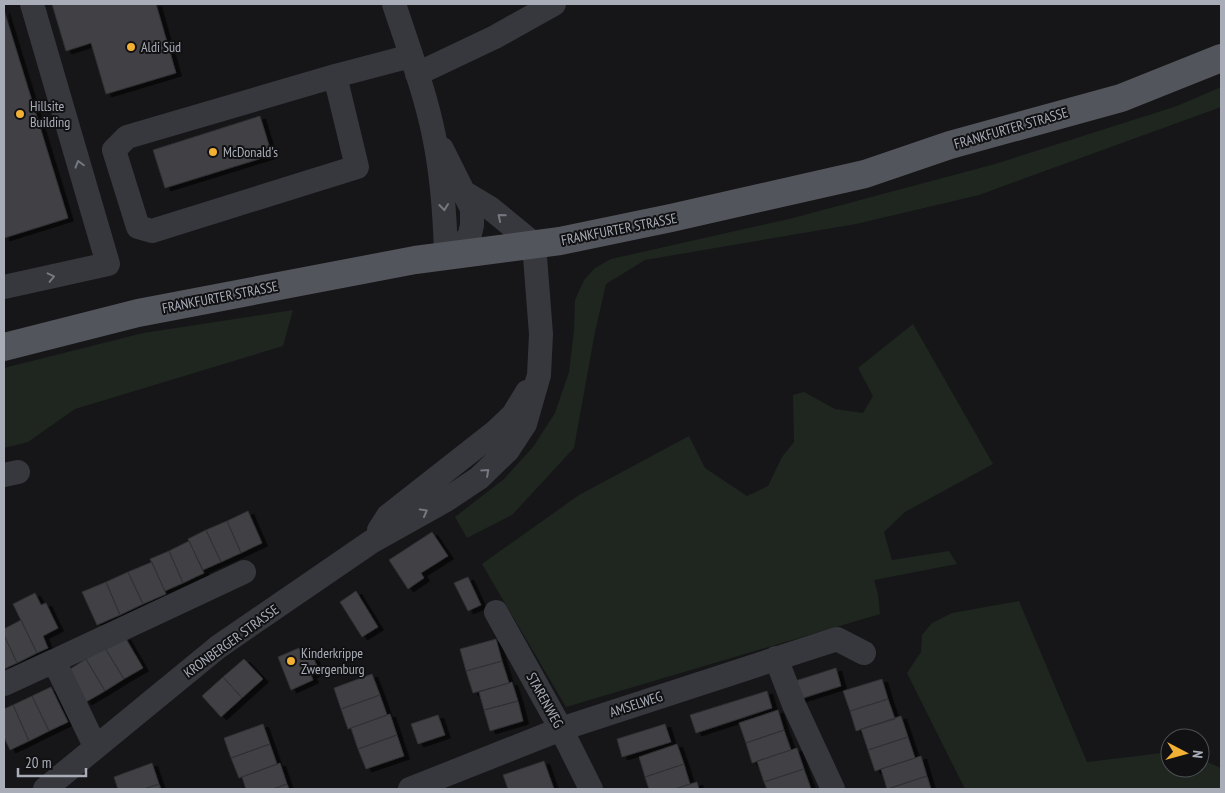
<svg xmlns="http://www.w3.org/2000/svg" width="1225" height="793" font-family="'PT Sans Narrow',sans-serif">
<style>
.green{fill:#1e261f}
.building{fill:#404145;stroke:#303034;filter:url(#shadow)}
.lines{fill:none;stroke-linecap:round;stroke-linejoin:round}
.minor{stroke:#37383d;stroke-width:24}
.major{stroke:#53555c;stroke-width:28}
.oneway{stroke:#757881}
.poi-dot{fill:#f2b134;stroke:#111113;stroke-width:2}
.labels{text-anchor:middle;stroke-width:4;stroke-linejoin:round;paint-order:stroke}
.poi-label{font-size:14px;fill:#a8adb8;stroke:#111113;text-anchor:start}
.street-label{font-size:14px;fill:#a8adb8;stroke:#111113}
</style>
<defs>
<filter id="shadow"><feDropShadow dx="5.5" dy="3" stdDeviation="0" flood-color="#0009"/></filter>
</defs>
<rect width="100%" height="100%" fill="#161618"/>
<path class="green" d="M1221,87v20l-242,88 -123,29 -211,36 -39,24 -11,48 -21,116 -62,67 -45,23 -12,-21 49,-38 29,-32 22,-34 14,-41 5,-42 1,-30 9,-20 11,-12 16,-9 178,-40 206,-55 182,-58z
M293,310l-10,36 -208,63 -47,33 -24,6v-80l139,-35z
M913,324l80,140 -88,48 -21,20 8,28 57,-9 8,13 -83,16 4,14 2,20 -314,93 -84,-143 97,-69 110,-59 16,32 42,28 21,-10 14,-29 12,-15 -1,-47 11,-3 31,17 28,4 10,-17 -15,-28z
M1019,601l68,161 83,-10v16h30v-9l21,9v21h-256l-58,-116 14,-21 1,-17 10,-12 20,-10z"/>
<path class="building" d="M52,4h104l20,69 -70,21 -15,-51 -25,8z
M4,10l64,208 -64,20z
M260,116l12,39 -107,33 -12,-38z
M248,511l14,32 -21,10 -14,-32z
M227,521l14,32 -20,9 -15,-32z
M206,530l15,32 -18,8 -15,-31z
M432,532l16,24 -27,17 3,5 -16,11 -19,-29z
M189,541l15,32 -21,10 -14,-32z
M169,551l14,32 -18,8 -15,-32z
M152,562l14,32 -23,10 -15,-32z
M128,572l15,32 -23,11 -14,-33z
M468,577l13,28 -13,6 -14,-28z
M106,582l14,33 -23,10 -15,-33z
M356,591l22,36 -16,10 -22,-35z
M35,593l6,12 5,-2 12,25 -15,8 5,12 -11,5 -24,-49z
M21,620l16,33 -20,10 -13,-28v-6z
M4,635l13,28 -13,6z
M125,637l18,31 -19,11 -19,-31z
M496,639l6,22 -36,10 -6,-22z
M105,648l19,31 -19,12 -19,-32z
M299,648l6,12 8,-3 6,14 -8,4 2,5 -22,10 -13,-33z
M86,659l19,32 -19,11 -19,-31z
M244,659l19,20 -21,19 -19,-21z
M502,661l7,22 -36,10 -7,-22z
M836,668l5,18 -44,14 -5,-18z
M372,674l8,21 -39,14 -7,-21z
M223,677l19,21 -21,19 -19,-21z
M882,679l6,20 -38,12 -7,-20z
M512,682l6,19 -34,9 -5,-18z
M51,687l17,35 -19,9 -17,-35z
M767,691l5,17 -76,25 -6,-18z
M380,695l7,20 -39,14 -7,-20z
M32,696l17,35 -20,10 -16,-36z
M888,699l7,20 -39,12 -6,-20z
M518,701l5,20 -33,10 -6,-21z
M13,705l16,36 -19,9 -6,-13v-28z
M778,710l6,20 -38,13 -7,-20z
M390,714l7,21 -39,14 -7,-21z
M438,715l7,20 -27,9 -7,-20z
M901,716l7,21 -40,13 -7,-21z
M263,724l7,20 -39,14 -7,-20z
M665,724l6,18 -49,15 -5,-18z
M784,730l7,20 -39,13 -6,-20z
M397,735l7,21 -38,13 -8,-20z
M908,737l7,21 -40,13 -7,-21z
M270,744l7,20 -38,14 -8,-20z
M677,744l7,20 -39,13 -6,-20z
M797,748l7,21 -40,13 -7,-21z
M921,756l6,20 -40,13 -6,-20z
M544,761l10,28h-46l-5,-14z
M152,763l7,21 -15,5h-26l-4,-12z
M280,763l7,21 -14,5h-27l-4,-12z
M684,764l6,20 -15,5h-26l-4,-12z
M804,769l7,20h-44l-3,-7z
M927,776l4,13h-43z
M697,782l2,7h-24l15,-5z
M159,784l2,5h-17z
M287,784l2,5h-16z"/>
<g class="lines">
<path class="minor" d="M394,4c14,43 31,87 40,132 8,39 11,80 12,119
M417,74l78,-37 59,-33
M335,76l22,91 -205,64 -14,-4 -24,-77 13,-13 208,-61 76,-20
M442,149l30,60v16l-3,13 -23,17
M4,287l104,-23 -76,-260
M4,475l14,-3
M379,530l9,-14 107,-84 18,-17 14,-23
M496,612l65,117 30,60
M776,658l18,47 39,84
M54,661l190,-89
M4,684l50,-23 41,85
M45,789l173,-142 153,-105 75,-42 33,-22 29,-28 17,-26 14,-49 2,-41 -7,-90 -44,-36 -25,-15
M410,789l151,-60 276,-90 27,14"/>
<path class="major" d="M4,347l134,-34 277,-53 145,-19 111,-23 194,-44 85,-29 171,-47 100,-40"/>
</g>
<defs><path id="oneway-chevron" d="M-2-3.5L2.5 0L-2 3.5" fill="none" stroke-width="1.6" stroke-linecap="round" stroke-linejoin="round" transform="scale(1.25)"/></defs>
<g class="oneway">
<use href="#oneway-chevron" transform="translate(79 164) rotate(-106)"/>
<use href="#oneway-chevron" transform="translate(444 207) rotate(84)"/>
<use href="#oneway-chevron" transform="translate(501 217) rotate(-140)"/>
<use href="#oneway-chevron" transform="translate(51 277) rotate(-13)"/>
<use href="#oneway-chevron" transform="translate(486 472) rotate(-42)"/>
<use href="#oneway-chevron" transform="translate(424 512) rotate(-29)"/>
</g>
<g class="poi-dot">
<circle cx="131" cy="47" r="5"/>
<circle cx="20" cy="114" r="5"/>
<circle cx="213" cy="152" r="5"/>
<circle cx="291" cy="661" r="5"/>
</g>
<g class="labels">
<g class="poi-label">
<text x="141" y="52">Aldi Süd</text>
<text x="30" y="111">Hillsite<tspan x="30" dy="16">Building</tspan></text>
<text x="223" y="157">McDonald's</text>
<text x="301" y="658">Kinderkrippe<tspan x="301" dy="16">Zwergenburg</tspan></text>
</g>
<g class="street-label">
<text transform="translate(1011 128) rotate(-16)" y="5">FRANKFURTER STRASSE</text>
<text transform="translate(619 229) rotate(-11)" y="5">FRANKFURTER STRASSE</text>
<text transform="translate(220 297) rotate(-11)" y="5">FRANKFURTER STRASSE</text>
<text transform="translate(231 641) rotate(-36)" y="5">KRONBERGER STRASSE</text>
<text transform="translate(545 700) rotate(61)" y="5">STARENWEG</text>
<text transform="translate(636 704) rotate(-18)" y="5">AMSELWEG</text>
</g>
</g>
<rect width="1225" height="793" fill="none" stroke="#a8adb8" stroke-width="10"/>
<g transform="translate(1185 753) rotate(96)"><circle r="24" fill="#111113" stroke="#4d4f55"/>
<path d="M0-4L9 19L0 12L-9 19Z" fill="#f2b134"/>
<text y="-8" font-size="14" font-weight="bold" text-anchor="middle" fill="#a8adb8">N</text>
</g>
<path d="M18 768v8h68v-8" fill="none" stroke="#a8adb8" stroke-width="2.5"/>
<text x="25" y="768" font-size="15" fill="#a8adb8" stroke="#111113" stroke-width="4" paint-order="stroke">20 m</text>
</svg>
